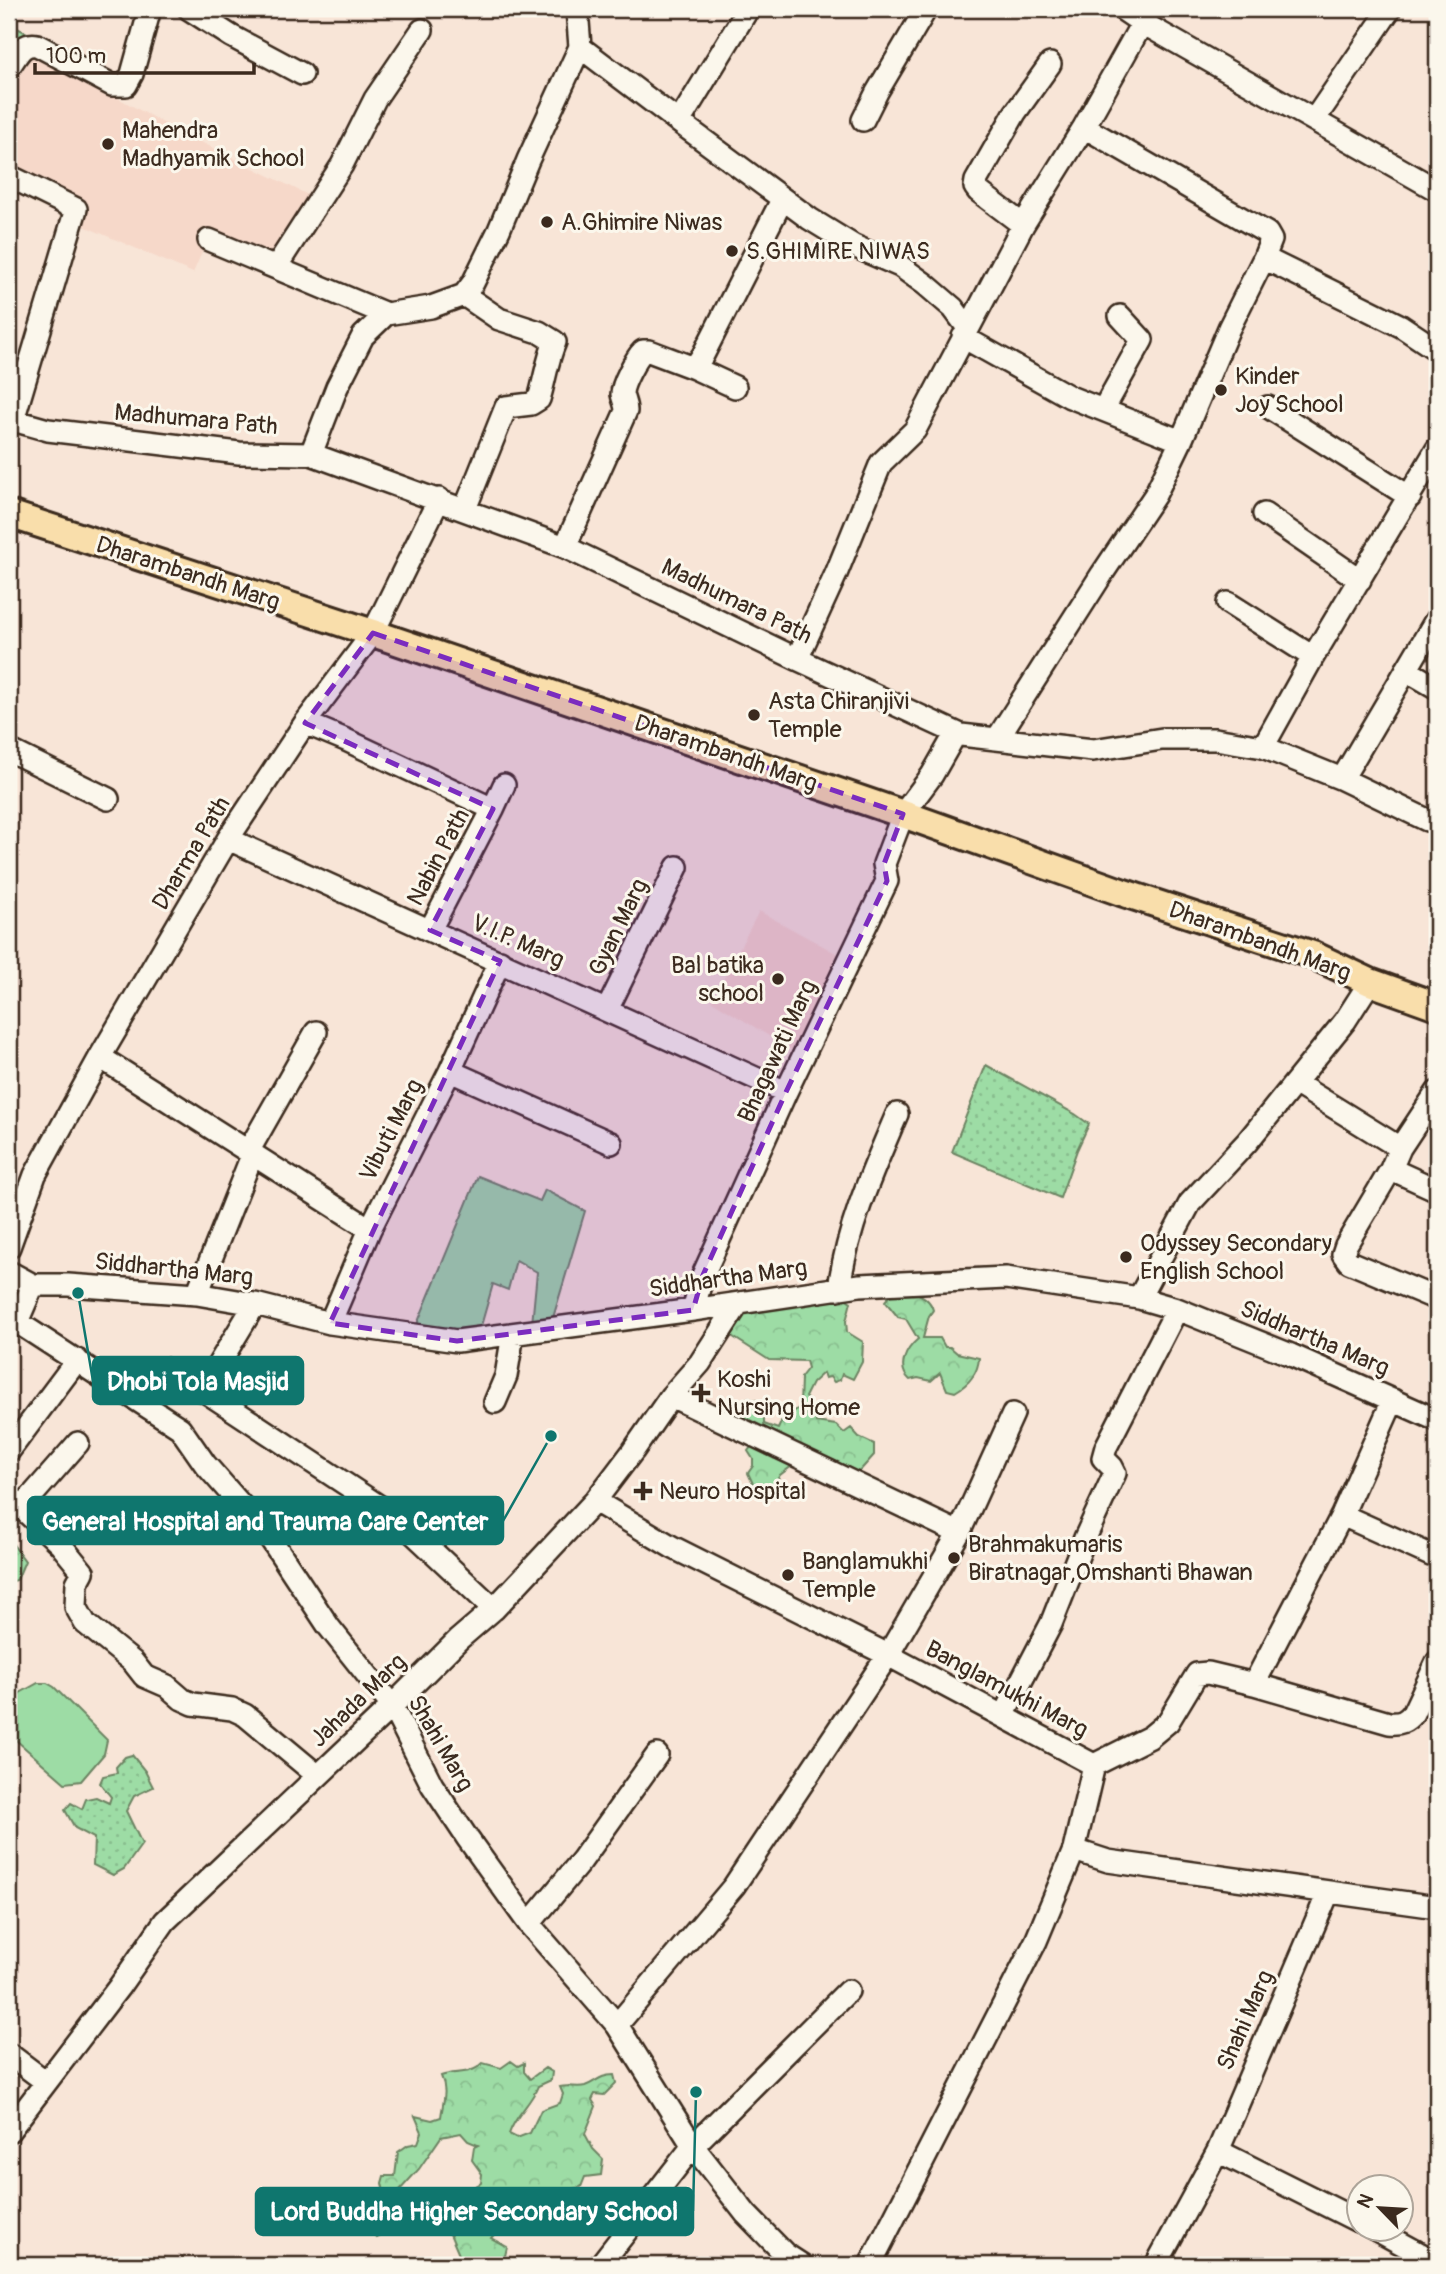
<svg xmlns="http://www.w3.org/2000/svg" width="1446" height="2274" font-family="Pangolin,sans-serif">
<style>
.built{fill:#f6d8c9}
.grass{fill:#9ddca5;stroke:#6c8362;stroke-width:2}
.forest{fill:url(#forest-crowns);stroke:#6c8362;stroke-width:2}
.park{fill:url(#park-dots);stroke:#6c8362;stroke-width:2}
.lines{fill:none;stroke-linecap:round;stroke-linejoin:round}
.minor-casing{stroke:#3b2a1e;stroke-width:26}
.major-casing{stroke:#3b2a1e;stroke-width:32}
.minor{stroke:#fbf7ec;stroke-width:21}
.major{stroke:#f9deab;stroke-width:26}
.marked{fill:#7b2cbf;fill-opacity:0.2;stroke:#7b2cbf;stroke-width:5;stroke-dasharray:14 9;stroke-linejoin:round}
.poi-dot{fill:#3b2a1e;stroke:#fbf7ec;stroke-width:2.5}
.labels{text-anchor:middle;stroke-width:6;stroke-linejoin:round;paint-order:stroke}
.poi-label{font-size:24px;fill:#3b2a1e;stroke:#fbf7ec;text-anchor:start}
.street-label{font-size:24px;fill:#3b2a1e;stroke:#fbf7ec}
.leader{fill:none;stroke:#0f766e;stroke-width:2.5}
.callout-dot{fill:#0f766e;stroke:#fbf7ec;stroke-width:2.5}
.callout{fill:#0f766e;stroke:#0f766e;stroke-width:2.5}
.callout-label{font-size:26px;text-anchor:middle;font-weight:bold;fill:#fff}
</style>
<defs>
<pattern id="forest-crowns" width="20" height="18" patternUnits="userSpaceOnUse" patternTransform="scale(1.75)"><rect width="20" height="18" fill="#9ddca5"/><path d="M2 6a3 3 0 1 1 6 0M12 15a3 3 0 1 1 6 0" fill="none" stroke="#88bd8e"/></pattern>
<pattern id="park-dots" width="8" height="8" patternUnits="userSpaceOnUse" patternTransform="scale(1.75)"><rect width="8" height="8" fill="#9ddca5"/><path d="M2 2h.1M6 6h.1" fill="none" stroke="#88bd8e" stroke-width="1.8" stroke-linecap="round"/></pattern>
</defs>
<rect width="100%" height="100%" fill="#f8e5d7"/>
<filter id="ink" filterUnits="userSpaceOnUse"><feTurbulence type="fractalNoise" baseFrequency=".0143" numOctaves="2"/><feDisplacementMap in="SourceGraphic" scale="14" xChannelSelector="R" yChannelSelector="G"/><feConvolveMatrix kernelMatrix="1 2 1 2 8 2 1 2 1" color-interpolation-filters="sRGB"/></filter>
<g filter="url(#ink)">
<path class="built" d="M34,52l133,73 143,71 -36,62 -62,-29 -19,44 -109,-47 5,-22 -80,-37v-75z
M759,911l84,46 -48,95 -83,-51z"/>
<path class="grass" d="M478,1176l62,25 5,-11 40,21 -33,110 -20,3 5,-52 -21,-12 -8,30 -15,-6 -14,49 -64,-4z
M38,1683h9l7,4 53,53 -3,14 -23,27 -16,2 -56,-49v-28l11,-13z"/>
<path class="forest" d="M910,1290c10,5 20,8 23,20l-4,6 -6,22h17l5,9h5l7,6 22,5c-1,16 -10,26 -24,34l-8,-2 -7,-17 -9,8 -13,-3 -8,2c-14,-12 -4,-31 8,-41l-12,-20 -8,-2 -13,-16 6,-7z
M839,1294l12,8 -5,19 1,11 16,10 -1,20 -9,17 -11,-5 -2,6 -6,2 -4,-5 -5,1 -2,-5 -11,10 -7,14c6,6 5,11 2,18l7,-2 2,9 20,3 8,8 7,-5 8,9 15,7v11l-17,19 -13,-5 -5,-5 -10,3 -21,-13 -28,21 -14,23 -7,-3 2,-8 -7,-1 -6,-13 5,-7v-7l-5,-8 6,-8 -11,-22 -3,-16 7,-7 11,3 6,7v16l14,5 4,-9 18,-13 1,-30 7,-9 -2,-7 -37,-1 -39,-25 13,-23z
M9,1539l16,22 -8,19 -8,2z
M511,2061l7,5 6,-3v9l6,7 15,-11 7,4 -1,8 -13,6c-7,18 -23,29 -29,48l8,4 13,-5 11,-23 19,-7 3,-9 -3,-7c8,-2 18,1 25,-1 12,-4 14,-11 29,-11l2,8 -12,12 -9,-1 -3,6 4,6 -11,28 8,15 10,10 -2,16 -16,2 -4,10 -39,9 -13,13 -18,5 -20,24 16,9 -4,18h-33l-10,-8 -10,-23 4,-22 14,-4 -1,-17 14,-8 1,-9 -10,-14 2,-13 4,-2 -10,-4 -7,-8 -20,4 -22,32 -20,22 -8,39 -14,8c-13,-14 -10,-25 -5,-42h13l-3,-13 2,-7h11l3,-24 10,-7 10,-2 4,-11 -7,-16 17,4 9,-3c2,-16 7,-26 0,-41 15,-6 29,0 42,-13l18,5z"/>
<path class="park" d="M9,24l18,9 -18,27z
M986,1065l89,49 14,10 -12,26 -17,48 -108,-46z
M132,1755l13,16 8,16 -19,9 -8,15 16,33 -18,25 -11,6 -20,-10 1,-27 -19,-10 -10,-18 6,-7 11,6 4,-10 10,-2 13,6 2,-6 -11,-14 3,-7 14,-3 -1,-6 9,-10z"/>
<g class="lines">
<g class="minor-casing">
<path id="minor" d="M189,9l42,27 71,38
M577,9l3,38 99,75 69,-113
M1122,9l19,13 296,168
M9,67c8,-11 13,-25 28,-22l75,40h14l6,-11 18,-65
M863,120l14,-28 49,-83
M1314,120l76,-111
M679,122l131,97 44,27 46,20 25,18 28,24 15,20
M9,176l67,33 -63,211
M1023,225l-45,-34 -3,-4 1,-6 39,-68 35,-49
M209,240l177,74
M1264,258l137,68 36,24
M276,267l66,-102 33,-66 47,-69
M464,295l35,24 40,13 16,10c-8,18 -10,38 -16,57l-8,5 -25,3 -41,102
M963,337l107,60 111,44
M694,368l41,19
M1268,407l142,90
M1103,410l39,-70 -22,-24
M9,419l39,11 191,23 72,1 254,93 232,112 164,76 132,15 69,-11h53l48,8 79,32 85,41 10,2
M311,454l26,-67 26,-51 23,-22 45,-7 33,-12 9,-12 26,-53 29,-70 52,-113
M1264,514l96,66
M565,547l61,-136c0,-7 -3,-11 -4,-17 0,-10 14,-36 21,-43h6l45,17 9,-13 79,-155
M1228,603l85,54
M797,659l39,-85 45,-111 34,-33 108,-205 61,-98 66,-118
M1406,670l31,18
M305,723l41,17 147,69 -63,121
M997,739l105,-165 53,-79 26,-54 48,-113 35,-70 7,-18 -4,-7 -183,-106
M1263,747l50,-90 124,-208
M9,750l99,49
M1342,779l95,-161
M493,809l11,-24
M228,839l558,253
M607,1010l70,-143
M100,1057l270,172
M450,1071l161,72
M1295,1083l105,65
M1437,1092l-37,56 -9,21 -45,76 -3,9 6,8 88,37
M249,1150l67,-118
M1391,1169l46,21
M9,1247l26,-72 65,-118 128,-218 77,-116 68,-90 66,-134
M9,1272l24,13h35l129,9 58,10 75,19 127,18 236,-31 167,-25 146,-7 133,20 38,11 114,46 146,65
M33,1285l-16,37 163,106 25,36 65,74 59,89 63,79 40,79 36,54 61,85 88,101 76,121 53,68 39,40 17,11
M839,1289c8,-62 34,-119 58,-175
M197,1294l56,-141
M1139,1298l51,-95 57,-61 98,-121 25,-39
M255,1304l-52,86 194,128 97,91
M693,1310l10,-35 83,-183 101,-211 -3,-17 19,-50 29,-39 24,-42
M330,1323l40,-94 80,-158 50,-110
M164,1369l30,19 9,2
M671,1396l288,137
M495,1402l11,-26 7,-42
M9,1451l68,-91
M9,1496l51,48 23,28 -6,11 -1,24 9,16 48,39 11,14 23,10 15,13 11,5 39,5 13,6 72,60
M595,1501l77,46 216,108 206,110 -20,85 -38,91 -166,324
M22,1507l56,-64
M1342,1515l95,43
M1254,1684l135,39c11,1 17,-1 24,-10l24,-51
M1003,1716l48,-92 34,-86 30,-65 -3,-6 -9,-9 3,-11 71,-138
M1094,1765l56,-28 18,-15 29,-48 11,-1 46,11 88,-169 51,-115
M1074,1850l34,11 329,46
M529,1924l53,-64 75,-105
M617,2025l117,-139 154,-231 71,-122 54,-119
M9,2054l37,28
M9,2131l110,-144 46,-66 227,-215 66,-66 36,-31 101,-108 38,-50 38,-55 29,-33 38,-59
M1218,2151l140,70
M1373,2228l64,35
M600,2265l93,-119 155,-155
M1156,2265l62,-114 110,-258"/>
</g>
<g class="major-casing">
<path id="major" d="M9,514l364,119 530,181 218,78 192,63 57,27 67,24"/>
</g>
<use href="#minor" class="minor"/>
<use href="#major" class="major"/>
</g>
</g>
<path class="marked" d="M373,633l530,181 -19,50 3,17 -101,211 -83,183 -10,35 -236,31 -127,-18 170,-362 -70,-31 63,-121 -188,-86z"/>
<g class="poi-dot">
<circle cx="108" cy="144" r="7"/>
<circle cx="547" cy="222" r="7"/>
<circle cx="732" cy="251" r="7"/>
<circle cx="1221" cy="390" r="7"/>
<circle cx="754" cy="715" r="7"/>
<circle cx="778" cy="979" r="7"/>
<circle cx="1126" cy="1257" r="7"/>
<path d="M697.5 1382.5h7v7h7v7h-7v7h-7v-7h-7v-7h7z"/>
<path d="M639.5 1480.5h7v7h7v7h-7v7h-7v-7h-7v-7h7z"/>
<circle cx="954" cy="1558" r="7"/>
<circle cx="788" cy="1575" r="7"/>
</g>
<g class="labels">
<g class="poi-label">
<text x="122" y="138">Mahendra<tspan x="122" dy="28">Madhyamik School</tspan></text>
<text x="561" y="230">A.Ghimire Niwas</text>
<text x="746" y="259">S.GHIMIRE NIWAS</text>
<text x="1235" y="384">Kinder<tspan x="1235" dy="28">Joy School</tspan></text>
<text x="768" y="709">Asta Chiranjivi<tspan x="768" dy="28">Temple</tspan></text>
<text x="764" y="973" text-anchor="end">Bal batika<tspan x="764" dy="28">school</tspan></text>
<text x="1140" y="1251">Odyssey Secondary<tspan x="1140" dy="28">English School</tspan></text>
<text x="717" y="1387">Koshi<tspan x="717" dy="28">Nursing Home</tspan></text>
<text x="659" y="1499">Neuro Hospital</text>
<text x="968" y="1552">Brahmakumaris<tspan x="968" dy="28">Biratnagar,Omshanti Bhawan</tspan></text>
<text x="802" y="1569">Banglamukhi<tspan x="802" dy="28">Temple</tspan></text>
</g>
<g class="street-label">
<text transform="translate(196 419) rotate(5)" y="8">Madhumara Path</text>
<text transform="translate(188 573) rotate(18)" y="8">Dharambandh Marg</text>
<text transform="translate(737 601) rotate(26)" y="8">Madhumara Path</text>
<text transform="translate(726 753) rotate(19)" y="8">Dharambandh Marg</text>
<text transform="translate(191 853) rotate(-59)" y="8">Dharma Path</text>
<text transform="translate(438 857) rotate(-62)" y="8">Nabin Path</text>
<text transform="translate(618 927) rotate(-64)" y="8">Gyan Marg</text>
<text transform="translate(518 941) rotate(24)" y="8">V.I.P. Marg</text>
<text transform="translate(1260 941) rotate(20)" y="8">Dharambandh Marg</text>
<text transform="translate(777 1051) rotate(-65)" y="8">Bhagawati Marg</text>
<text transform="translate(391 1130) rotate(-63)" y="8">Vibuti Marg</text>
<text transform="translate(174 1269) rotate(6)" y="8">Siddhartha Marg</text>
<text transform="translate(728 1278) rotate(-8)" y="8">Siddhartha Marg</text>
<text transform="translate(1315 1338) rotate(23)" y="8">Siddhartha Marg</text>
<text transform="translate(1007 1689) rotate(28)" y="8">Banglamukhi Marg</text>
<text transform="translate(358 1700) rotate(-44)" y="8">Jahada Marg</text>
<text transform="translate(441 1743) rotate(60)" y="8">Shahi Marg</text>
<text transform="translate(1245 2020) rotate(-66)" y="8">Shahi Marg</text>
</g>
</g>
<path class="leader" d="M78 1293L93 1381M551 1436L503 1521M696 2092L693 2211"/>
<g class="callout-dot">
<circle cx="78" cy="1293" r="7"/>
<circle cx="551" cy="1436" r="7"/>
<circle cx="696" cy="2092" r="7"/>
</g>
<g class="callout">
<rect x="93" y="1357" width="210" height="47" rx="7"/>
<rect x="28" y="1497" width="475" height="47" rx="7"/>
<rect x="256" y="2188" width="437" height="47" rx="7"/>
</g>
<g class="callout-label">
<text x="198" y="1390">Dhobi Tola Masjid</text>
<text x="265" y="1530">General Hospital and Trauma Care Center</text>
<text x="474" y="2220">Lord Buddha Higher Secondary School</text>
</g>
<rect width="1446" height="2274" fill="none" stroke="#fbf7ec" stroke-width="35"/>
<rect x="18" y="18" width="1411" height="2239" fill="none" stroke="#3b2a1e" stroke-width="2.5" filter="url(#ink)"/>
<g transform="translate(1380 2208) rotate(295)"><circle r="33" fill="#fbf7ec" stroke="#aea59a" stroke-width="2"/>
<path d="M0-5L12 26L0 18L-12 26Z" fill="#3b2a1e"/>
<text y="-10" font-size="19" font-weight="bold" text-anchor="middle" fill="#3b2a1e">N</text>
</g>
<path d="M35 63v10h219v-10" fill="none" stroke="#3b2a1e" stroke-width="3.5"/>
<text x="46" y="63" font-size="21" fill="#3b2a1e" stroke="#fbf7ec" stroke-width="5" paint-order="stroke">100 m</text>
</svg>
